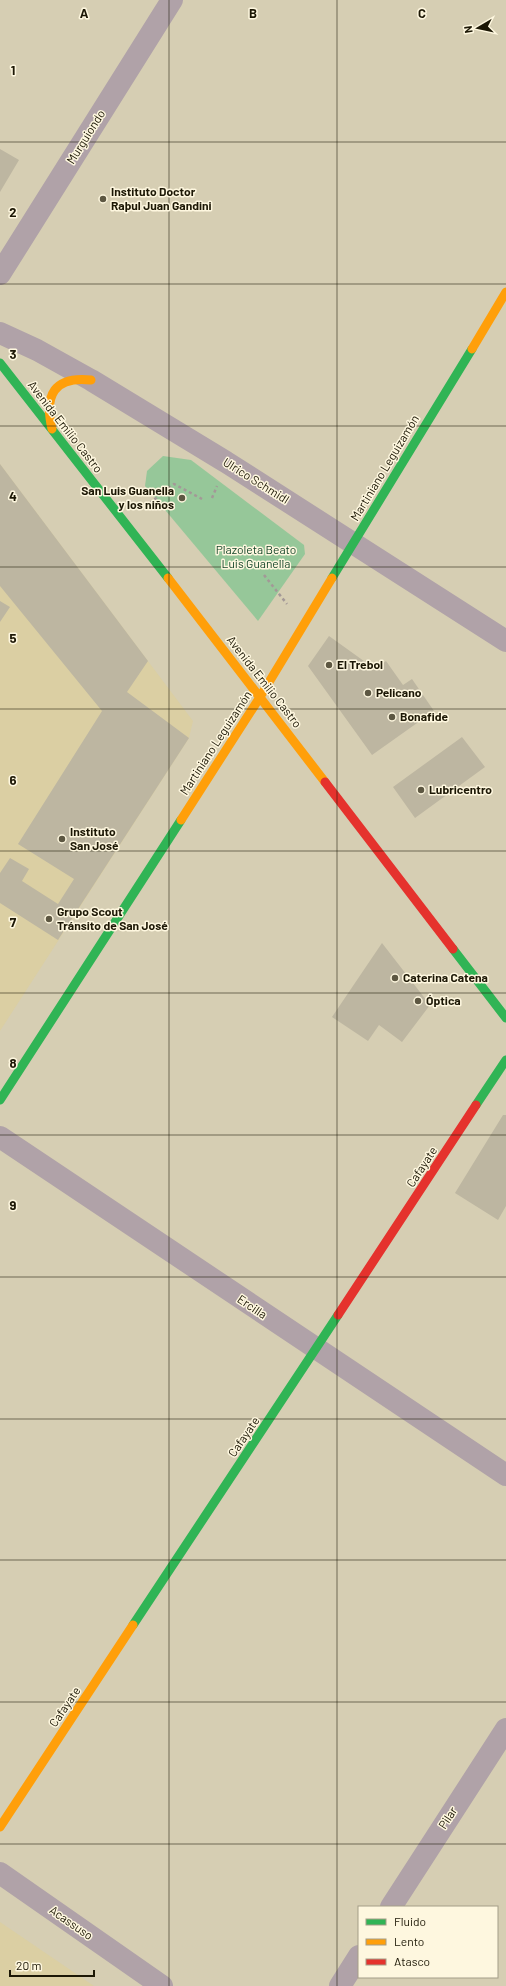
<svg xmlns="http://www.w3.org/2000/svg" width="506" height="1986" font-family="Barlow,sans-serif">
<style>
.built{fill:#dbcfa3}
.green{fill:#96c799}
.building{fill:#bdb6a1}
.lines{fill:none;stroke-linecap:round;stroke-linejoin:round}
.path{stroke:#a39897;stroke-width:2.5;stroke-dasharray:3 3;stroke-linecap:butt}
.street{stroke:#b0a2a8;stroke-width:22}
.fast{stroke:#30b455;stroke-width:9}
.slow{stroke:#ff9f0a;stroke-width:9}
.jam{stroke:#e5322d;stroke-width:9}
.grid{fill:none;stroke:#1c1705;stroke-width:1;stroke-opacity:0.55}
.poi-dot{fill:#5d5742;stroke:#fef7df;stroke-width:1.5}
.labels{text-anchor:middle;stroke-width:3;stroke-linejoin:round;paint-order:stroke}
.street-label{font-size:12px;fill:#1c1705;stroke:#fef7df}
.poi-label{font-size:12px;font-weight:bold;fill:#1c1705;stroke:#fef7df;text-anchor:start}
.park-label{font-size:12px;fill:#134528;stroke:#fef7df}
.grid-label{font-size:13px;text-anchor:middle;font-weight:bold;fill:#1c1705;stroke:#fef7df;stroke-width:3;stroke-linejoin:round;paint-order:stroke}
</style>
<rect width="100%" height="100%" fill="#d6ceb3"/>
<path class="built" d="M0,464l193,257 -4,17 -189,293z
M0,1922l94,64h-94z"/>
<path class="green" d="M163,456l28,4 113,85 1,9 -47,67 -113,-135 2,-15z"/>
<path class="building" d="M0,149l19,11 -19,32z
M0,464l148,197 -21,31 62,46 -131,202 -58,-37v-30l10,-15 19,11 -7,12 36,23 16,-25 -56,-35 84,-133 -102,-125z
M0,601l10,6 -10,15z
M329,636l46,33 11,-8 17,24 9,-6 22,32 -62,44 -64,-89z
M462,737l23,30 -70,51 -22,-31z
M382,943l48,62 -28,37 -23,-17 -11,16 -36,-24z
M503,1115h3v91l-8,14 -43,-27z"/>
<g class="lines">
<path class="path" d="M212,498l5,-12
M145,507l29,-23 28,15
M264,575l23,29"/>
<path class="street" d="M0,274l172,-274
M0,333l37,17 54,30 135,82 280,179
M0,1137l506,338
M0,1873l162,113
M391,1907l115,-178
M340,1986l19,-30"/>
<path class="fast" d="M0,363l168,215
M332,578l140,-229
M453,949l53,69
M0,1100l181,-280
M476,1105l30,-45
M133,1625l205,-310"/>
<path class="slow" d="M472,349l34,-57
M52,429c-8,-34 2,-53 39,-49
M168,578l157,204
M181,820l79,-123 72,-119
M0,1827l133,-202"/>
<path class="jam" d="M325,782l128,167
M338,1315l138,-210"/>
</g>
<path class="grid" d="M169,0v1986M337,0v1986M0,142h506M0,284h506M0,426h506M0,567h506M0,709h506M0,851h506M0,993h506M0,1135h506M0,1277h506M0,1419h506M0,1560h506M0,1702h506M0,1844h506"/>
<g class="poi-dot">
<circle cx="103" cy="199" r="4"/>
<circle cx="182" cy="498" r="4"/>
<circle cx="329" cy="665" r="4"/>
<circle cx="368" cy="693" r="4"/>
<circle cx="392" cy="717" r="4"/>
<circle cx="421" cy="790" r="4"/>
<circle cx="62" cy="839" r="4"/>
<circle cx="49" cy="919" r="4"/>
<circle cx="395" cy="978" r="4"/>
<circle cx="418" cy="1001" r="4"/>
</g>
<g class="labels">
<g class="street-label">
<text transform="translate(86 137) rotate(-58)" y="4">Murguiondo</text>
<text transform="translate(65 427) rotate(52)" y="4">Avenida Emilio Castro</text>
<text transform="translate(385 468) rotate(-59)" y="4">Martiniano Leguizamón</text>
<text transform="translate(256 481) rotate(32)" y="4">Ulrico Schmidl</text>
<text transform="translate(264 682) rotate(52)" y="4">Avenida Emilio Castro</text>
<text transform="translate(216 743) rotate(-57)" y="4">Martiniano Leguizamón</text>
<text transform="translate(422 1167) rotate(-57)" y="4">Cafayate</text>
<text transform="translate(252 1307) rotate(34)" y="4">Ercilla</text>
<text transform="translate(244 1437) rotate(-56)" y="4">Cafayate</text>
<text transform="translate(65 1707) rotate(-56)" y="4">Cafayate</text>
<text transform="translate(448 1818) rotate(-57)" y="4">Pilar</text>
<text transform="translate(71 1923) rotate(35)" y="4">Acassuso</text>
</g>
<g class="poi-label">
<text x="111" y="196">Instituto Doctor<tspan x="111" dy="14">Raþul Juan Gandini</tspan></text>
<text x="174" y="495" text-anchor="end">San Luis Guanella<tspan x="174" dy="14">y los niños</tspan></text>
<text x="337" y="669">El Trebol</text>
<text x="376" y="697">Pelicano</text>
<text x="400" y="721">Bonafide</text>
<text x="429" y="794">Lubricentro</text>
<text x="70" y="836">Instituto<tspan x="70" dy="14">San José</tspan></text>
<text x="57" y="916">Grupo Scout<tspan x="57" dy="14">Tránsito de San José</tspan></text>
<text x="403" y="982">Caterina Catena</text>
<text x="426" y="1005">Óptica</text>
</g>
<g class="park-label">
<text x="256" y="554">Plazoleta Beato<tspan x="256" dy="14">Luis Guanella</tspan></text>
</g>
</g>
<g class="grid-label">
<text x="84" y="18">A</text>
<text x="253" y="18">B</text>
<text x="422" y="18">C</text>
<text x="13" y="75">1</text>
<text x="13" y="217">2</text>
<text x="13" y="359">3</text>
<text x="13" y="501">4</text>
<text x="13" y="643">5</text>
<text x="13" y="785">6</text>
<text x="13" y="927">7</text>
<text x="13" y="1068">8</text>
<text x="13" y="1210">9</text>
</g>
<rect x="358" y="1906" width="140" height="72" fill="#fef7df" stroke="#a49d88"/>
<rect x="366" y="1919" width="20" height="6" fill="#30b455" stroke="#a49d88"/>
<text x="394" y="1926" font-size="12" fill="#1c1705">Fluido</text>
<rect x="366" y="1939" width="20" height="6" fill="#ff9f0a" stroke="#a49d88"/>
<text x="394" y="1946" font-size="12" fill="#1c1705">Lento</text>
<rect x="366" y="1959" width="20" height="6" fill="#e5322d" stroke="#a49d88"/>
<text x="394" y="1966" font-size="12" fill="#1c1705">Atasco</text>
<g transform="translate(478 28) rotate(261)" stroke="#fef7df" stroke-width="3" paint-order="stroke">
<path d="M0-3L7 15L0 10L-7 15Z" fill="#1c1705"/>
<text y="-6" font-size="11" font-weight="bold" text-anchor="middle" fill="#1c1705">N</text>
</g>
<path d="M10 1970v6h84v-6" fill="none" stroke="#1c1705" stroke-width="2"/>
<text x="16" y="1970" font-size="12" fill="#1c1705" stroke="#fef7df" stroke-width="3" paint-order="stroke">20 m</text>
</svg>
